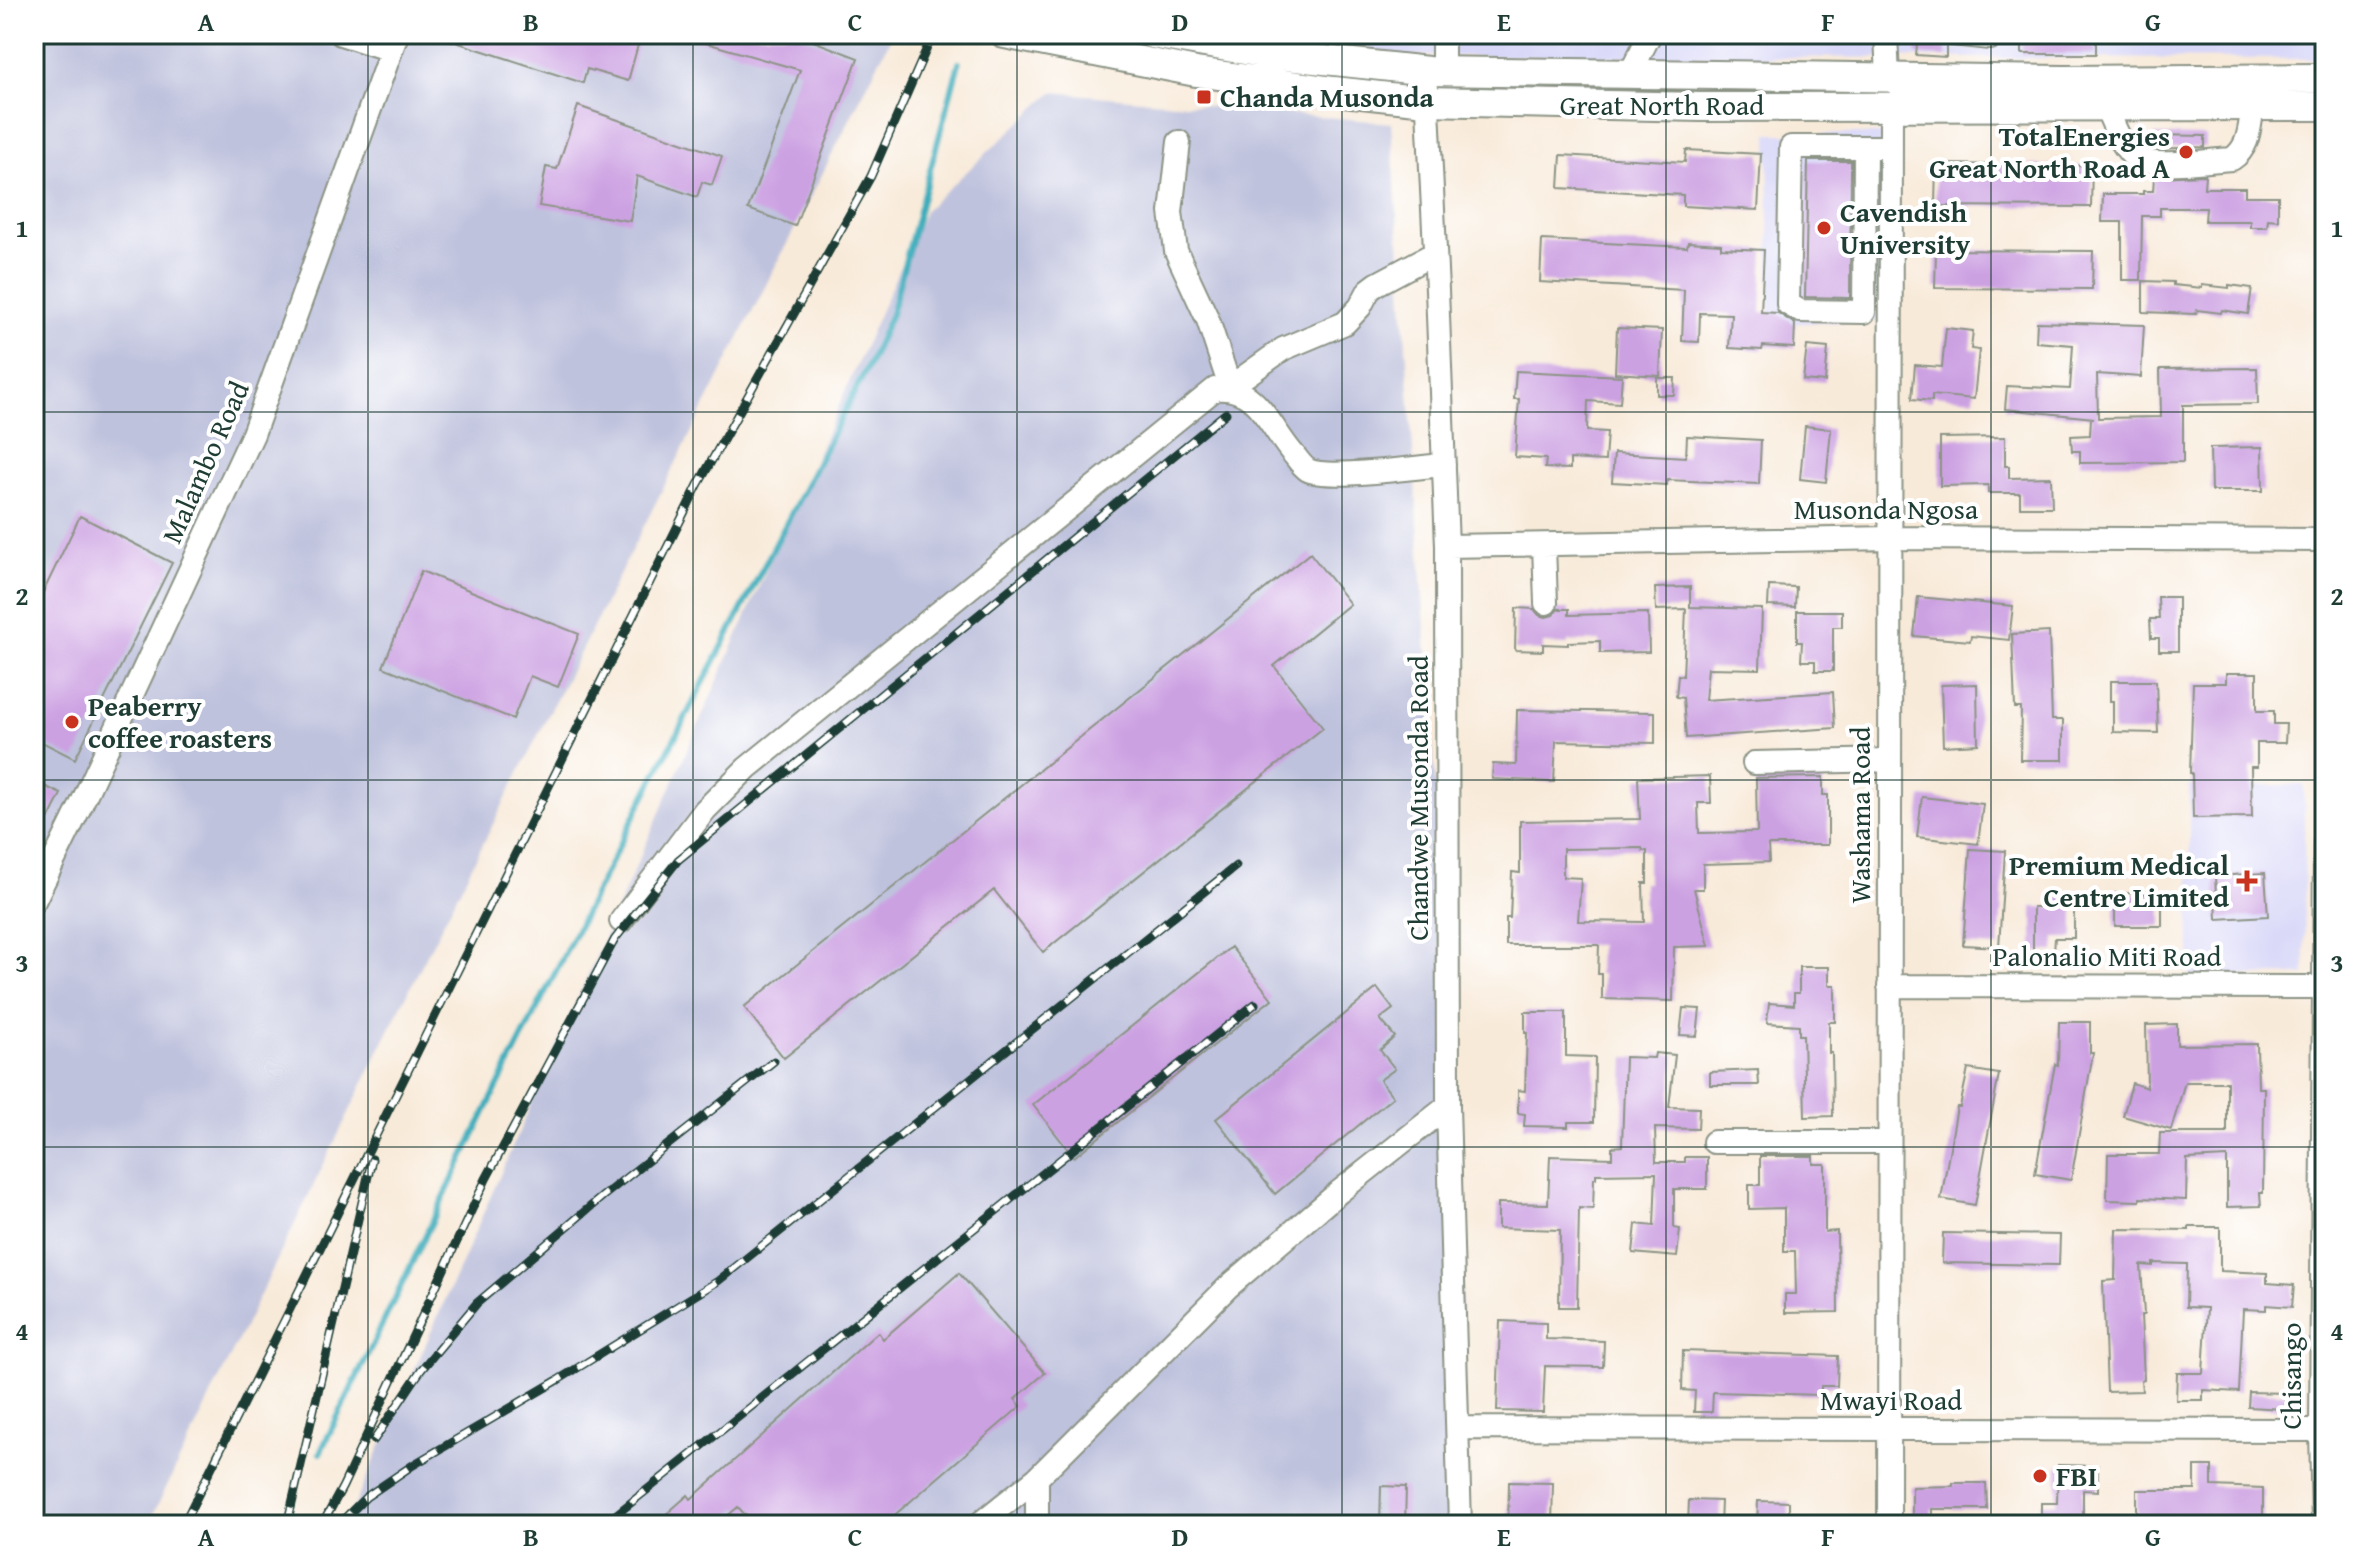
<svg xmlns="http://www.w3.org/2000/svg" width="2359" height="1559" font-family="'Gentium Book Plus',serif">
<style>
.built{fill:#d8d7f8}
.industrial{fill:#bfc2dd}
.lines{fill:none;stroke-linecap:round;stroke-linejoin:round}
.stream{stroke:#3eadbc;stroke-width:6}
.building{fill:#cca1e2;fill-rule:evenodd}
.minor-casing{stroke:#8c9486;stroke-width:26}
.major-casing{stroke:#8c9486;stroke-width:32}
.minor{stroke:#fff;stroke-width:22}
.major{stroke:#fff;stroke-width:28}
.rail-casing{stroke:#1f3d34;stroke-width:9}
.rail{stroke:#fff;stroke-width:6;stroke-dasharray:18;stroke-linecap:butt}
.grid{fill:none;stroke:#1f3d34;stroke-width:2;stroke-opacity:0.55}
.poi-dot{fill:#c8321e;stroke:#fff;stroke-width:3}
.labels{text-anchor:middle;stroke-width:8;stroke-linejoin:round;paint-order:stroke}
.poi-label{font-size:28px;font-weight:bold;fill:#1f3d34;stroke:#fff;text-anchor:start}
.street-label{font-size:28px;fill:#1f3d34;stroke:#fff}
.neatline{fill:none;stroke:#1f3d34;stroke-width:3}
.grid-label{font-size:26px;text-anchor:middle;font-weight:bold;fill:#1f3d34}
</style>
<rect width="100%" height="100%" fill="#fff"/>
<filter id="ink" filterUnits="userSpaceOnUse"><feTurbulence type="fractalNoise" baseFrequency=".0125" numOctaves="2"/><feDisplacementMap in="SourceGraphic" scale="16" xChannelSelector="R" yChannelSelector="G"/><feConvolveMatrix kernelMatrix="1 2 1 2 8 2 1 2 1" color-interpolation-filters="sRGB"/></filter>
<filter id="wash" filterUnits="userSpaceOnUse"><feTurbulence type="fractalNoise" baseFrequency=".006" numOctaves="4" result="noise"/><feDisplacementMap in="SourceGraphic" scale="32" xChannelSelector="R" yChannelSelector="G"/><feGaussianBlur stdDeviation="1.8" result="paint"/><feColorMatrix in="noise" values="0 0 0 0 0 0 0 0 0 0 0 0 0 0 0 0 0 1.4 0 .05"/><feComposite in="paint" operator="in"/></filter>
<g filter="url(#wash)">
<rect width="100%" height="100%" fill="#f8ead9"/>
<path class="built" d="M1252,34h1073v25l-916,-3z
M1768,134h113l-4,187 -107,3z
M2304,785l1,190 -115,1 -1,-190z"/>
<path class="industrial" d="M34,34h859l-496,980 -249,511h-114z
M1053,92l338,31 66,978 9,424h-1120l579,-1315z"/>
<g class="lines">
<path class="stream" d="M320,1453l173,-357 133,-264 243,-468 22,-50 68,-251"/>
</g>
<g id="blocks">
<path class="building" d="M440,34h201l-13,47 -41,-12 -4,14 -143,-46z
M690,34h105l63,24 -63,168 -47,-17 52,-139 -111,-32z
M1918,34h21l2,6 5,6v11l-30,-2z
M2022,34h74v20h-74z
M578,106l144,50 -10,29 -10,-3 -5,15 -60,-21 -7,45 -91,-15 7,-39 11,2z
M2154,135l51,1v11l-51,2z
M1686,150l75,4 -3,56 -75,-4v-11l-124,-7 2,-33 124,7z
M1808,161h43l-1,137 -45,-1z
M1936,164l156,2 -1,41 -156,-1z
M2205,175l-1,13h41v8h33v24l-10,-1 -1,8h-17v-6h-45l1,-13h-46v8h-18l-1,64h-19v-58h-20l1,-28h40v-3h10l1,-14z
M1542,240l145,7 1,-5 33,2v4l43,2 -3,62 17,1 17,11 -1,24 -31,-2 -1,4 -33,-2 2,-34 -31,-1 -1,29 -17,-1 2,-51 -144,-8z
M1936,250l157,1 -1,38 -157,-1z
M2143,281l30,1v3l29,3v-3l27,3v-3l23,3 -4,26 -26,-4 -1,3 -24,-3 -1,4 -53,-2z
M2037,322l107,3 -3,52 -44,-3 1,44 63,-1 -1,-48 97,-1 1,36 -75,1v57l-103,1v-12h-8l-1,-15 19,-1 1,-17h3l-89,-9 2,-23 63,3 3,-44 -37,-3z
M1617,328l45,2 -2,46 -45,-3z
M1946,328l27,3 -2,18 8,1 -5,49 -42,-4v6l-20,-2 3,-34 27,2z
M1807,346l21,2 -3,34 -22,-2z
M1516,371l106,5 -2,27 -32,-2 -1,30 20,1 -2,29 -35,-2v10l-25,-1 1,-9 -31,-2 4,-58h-5z
M1657,378h18l-1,17h-17z
M1805,426l26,3 -5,53 -26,-3z
M1687,436l74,4 -2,44 -92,-4v5l-55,-3 2,-29 72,4z
M2005,437v29h4v12l42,-1 1,30h-32v-14h-32v-8l-48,1v-48z
M2262,447l1,44h-52l-1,-43z
M80,516l92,47 -97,196 -41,-21v-127z
M1310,553l40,51 -76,62 49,62 -280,224 -49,-62 -210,168 -40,-51z
M421,571l158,63 -21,53 -28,-11 -17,43 -130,-52z
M1769,586l27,1 -1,20 -27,-1z
M1690,587v20l72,2 -2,60 -52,-1 -3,32 128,-8 2,36 -149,10 -3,-40 -7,-1 2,-22 5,1 3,-67 -30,1 -1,-22z
M1918,597l95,9 -4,34 -38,-4 -1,5 -56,-5z
M2158,597h20v54h-19v-13h-8l-1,-19h9z
M1516,608l18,1 5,6 7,2 7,-2 5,-6h11v6l79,-2 1,39 -49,1v-12l-32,1v3l-25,-1v7l-28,-1z
M1797,611h45v16h-9v44h-18v-10h-14l1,-19h-5z
M2049,632l3,88h11v40h-43l1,-52h-6l-3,-74z
M2226,673h31v38h17v13h12l-1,19h-28v24h-6l1,50 -59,1 -1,-45h-2l3,-90h33z
M2110,681h46l2,52 -45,-1v-31h-3z
M1977,684l1,60 -35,2 -2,-61z
M1517,710l138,2v31l-99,-2 -2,41 -62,-3 1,-15 23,1z
M1710,776l1,27h-13l1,30 58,-1 -1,-54 67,-1v18h5v50h-60l1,17 -66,2v25h-9l15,57 -35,1 -1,54 -71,-2v-25h-4l1,-29h-93v-27h4l2,-46 8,1v-52l120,-2 -2,-41zM1642,848l1,3h4v32h-4l1,39 -66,-1 3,-43 -18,-1v-28z
M34,781l27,13 -27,54z
M1922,797l61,7 -5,40 -61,-7z
M1970,849l35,2 -6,96 -36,-2z
M2265,873l3,43 -51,3 -2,-43z
M2115,893l47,1v32h-47z
M2058,897h16v41h-19l-1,13 -21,1v-45h25z
M1231,947l41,52 -198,158 -41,-52z
M1799,967h30v18h6v37h-6v31h3l1,63 -28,1 -2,-82h-4v-10l-32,-2 2,-20 25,2v-12h5z
M1377,988l16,21 -13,10 15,18 -15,13 15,19 -15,11 13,17 -118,97 -59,-75z
M1683,1008l17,1 -3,27 -17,-1z
M1525,1012h41v44l29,1 -1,65h-26v5l-44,-1 1,-12 -7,-1v-23l7,1 2,-58h-2z
M2059,1022h31v31h3l-22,127 -36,-6 20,-110 3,1z
M2177,1024v21l80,-1 1,44h6l-1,105h-3l1,13 -34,1v-50l-40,2 -1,41 -46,-2v3l-33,-1 1,-46h51l1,-21h67v-51h-42l-14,48 -48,-14 9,-33 15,5 -1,-63z
M1655,1053l20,2 -6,52 30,1 -1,21 -43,-1 1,34h29v-5h22v32h-33v39l6,1 -3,28 -44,-4 3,-29 18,2 2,-53 -60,1v4h-2l-1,31 -14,-1 -2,99h-18l1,-77 -62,-2v-25l50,1 2,-48 62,2v-11l10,-1 3,-89 29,1z
M1968,1069l31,5 -24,131 -34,-6 16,-92h3z
M1758,1070l1,15h-49v-13z
M1760,1156h53v8h12v68l12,-1 1,81 -53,1v-19h11l-1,-43h-11v-43l-35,1v-24h11z
M2189,1227h31v44l47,2v10l27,2 -2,22 -26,-2v5l-23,-1 -4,83 -36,-2v10h-27l1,-27h26l4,-65 -21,-1 1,-43 -34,-1v3l-12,-1 3,50h-3l3,64 -3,1 1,11 -35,1 -4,-111 12,-1 1,-51 73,1z
M1943,1233l117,2 -1,30 -117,-2z
M959,1273l86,100 -30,26 6,7 -138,119h-129l-16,-18 -21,18h-63l34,-30 3,4 187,-167 5,7z
M1500,1321l46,2v16l58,2 -1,26 -58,-1 -2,46 -46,-1z
M1683,1351l155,5 -1,30h-16v9l-108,-3 -1,20h-18l1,-21 -13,-1z
M2249,1392l36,1v16l-37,-2z
M2058,1465l40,1v25l-15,-1v35h-42v-22h16z
M2195,1466h17v20l51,2v37h-33v-5h-57v5h-36v-35h58z
M1509,1482l44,1 -1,42h-44z
M1953,1483h33l1,26h-55v9h-20v-31l41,-1z
M1381,1486l25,1 -1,38h-25z
M1689,1500l32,1 -1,24h-32z
M1758,1501l31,1v23h-32z"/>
</g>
</g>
<g filter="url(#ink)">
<use href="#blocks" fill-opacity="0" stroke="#8c9486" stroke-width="2"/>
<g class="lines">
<g class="minor-casing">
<path id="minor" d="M341,34l50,16
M1886,34l2,44c5,3 11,8 17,10 25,9 59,1 86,9
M1953,34l37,4 9,-4
M1443,71v-37
M1630,74l20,-40
M1427,88l10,202 10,256 1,560 12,419
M2106,107c7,16 14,37 27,49 16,14 77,4 99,3 18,-12 17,-32 21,-52
M1179,142l-8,70 5,39 32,69 22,67 53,-38 62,-26 15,-16 9,-17 8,-6 58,-31
M1865,147l-1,165 -64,-1 -12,-7 3,-157h100
M1544,545l2,58
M1447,546l444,-8 434,2
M1754,763l136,-3
M34,901l46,-94 173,-373 144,-400
M621,921l84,-111 42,-42 468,-379c43,-5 55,40 80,67 3,4 8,11 13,14 20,10 109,-3 136,-5
M1889,986l436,1
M1714,1142h175
M1458,1428l867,2
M978,1525l59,-47
M1037,1525v-47l191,-191 111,-95 109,-86
M1889,1525l2,-1420
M2323,1525l-2,-95 4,-587"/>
</g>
<g class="major-casing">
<path id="major" d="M1005,34l191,38 138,19 92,10 275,6 624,-1
M1152,34l116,20 160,17 636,9 261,-2"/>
</g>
<use href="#minor" class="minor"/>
<use href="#major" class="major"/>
<g class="rail-casing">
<path id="rail" d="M374,1440l47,-70 56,-67 126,-107 171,-135
M183,1525l515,-1040 173,-309 62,-142
M287,1525l85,-366
M322,1525l21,-39 143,-307 129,-240 63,-79 548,-447
M338,1525l28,-28 47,-32 145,-85 160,-99 518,-415
M603,1525l652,-521"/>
</g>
<use href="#rail" class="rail"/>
</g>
</g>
<path class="grid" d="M368,34v1491M693,34v1491M1017,34v1491M1342,34v1491M1666,34v1491M1991,34v1491M34,412h2291M34,780h2291M34,1147h2291"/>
<g class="poi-dot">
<rect x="1196" y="89" width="16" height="16" rx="4"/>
<circle cx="2186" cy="152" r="8"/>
<circle cx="1824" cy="228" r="8"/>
<circle cx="72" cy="722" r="8"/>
<path d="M2243 869h8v8h8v8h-8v8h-8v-8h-8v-8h8z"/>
<circle cx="2040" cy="1476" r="8"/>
</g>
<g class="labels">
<g class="poi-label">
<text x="1220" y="107">Chanda Musonda</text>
<text x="2170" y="146" text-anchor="end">TotalEnergies<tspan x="2170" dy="32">Great North Road A</tspan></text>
<text x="1840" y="222">Cavendish<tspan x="1840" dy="32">University</tspan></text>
<text x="88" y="716">Peaberry<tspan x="88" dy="32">coffee roasters</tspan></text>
<text x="2229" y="875" text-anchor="end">Premium Medical<tspan x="2229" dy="32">Centre Limited</tspan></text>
<text x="2056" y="1486">FBI</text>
</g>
<g class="street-label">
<text x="1662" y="115">Great North Road</text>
<text transform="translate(205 462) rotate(-66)" y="10">Malambo Road</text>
<text x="1886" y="519">Musonda Ngosa</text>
<text transform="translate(1418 798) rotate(-90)" y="10">Chandwe Musonda Road</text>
<text transform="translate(1860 815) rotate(-90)" y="10">Washama Road</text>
<text x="2107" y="966">Palonalio Miti Road</text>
<text transform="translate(2291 1376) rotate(-90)" y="10">Chisango</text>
<text x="1891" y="1410">Mwayi Road</text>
</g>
</g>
<rect width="2359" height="1559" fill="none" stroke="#fff" stroke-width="88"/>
<rect x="44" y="44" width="2271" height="1471" class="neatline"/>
<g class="grid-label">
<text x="206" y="31">A</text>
<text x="531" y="31">B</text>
<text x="855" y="31">C</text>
<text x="1180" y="31">D</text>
<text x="1504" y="31">E</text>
<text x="1828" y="31">F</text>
<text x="2153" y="31">G</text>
<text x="22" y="237">1</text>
<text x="2337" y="237">1</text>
<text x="22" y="605">2</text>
<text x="2337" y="605">2</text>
<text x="22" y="972">3</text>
<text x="2337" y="972">3</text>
<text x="22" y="1340">4</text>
<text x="2337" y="1340">4</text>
<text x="206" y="1546">A</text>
<text x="531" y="1546">B</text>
<text x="855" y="1546">C</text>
<text x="1180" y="1546">D</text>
<text x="1504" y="1546">E</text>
<text x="1828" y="1546">F</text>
<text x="2153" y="1546">G</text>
</g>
</svg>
